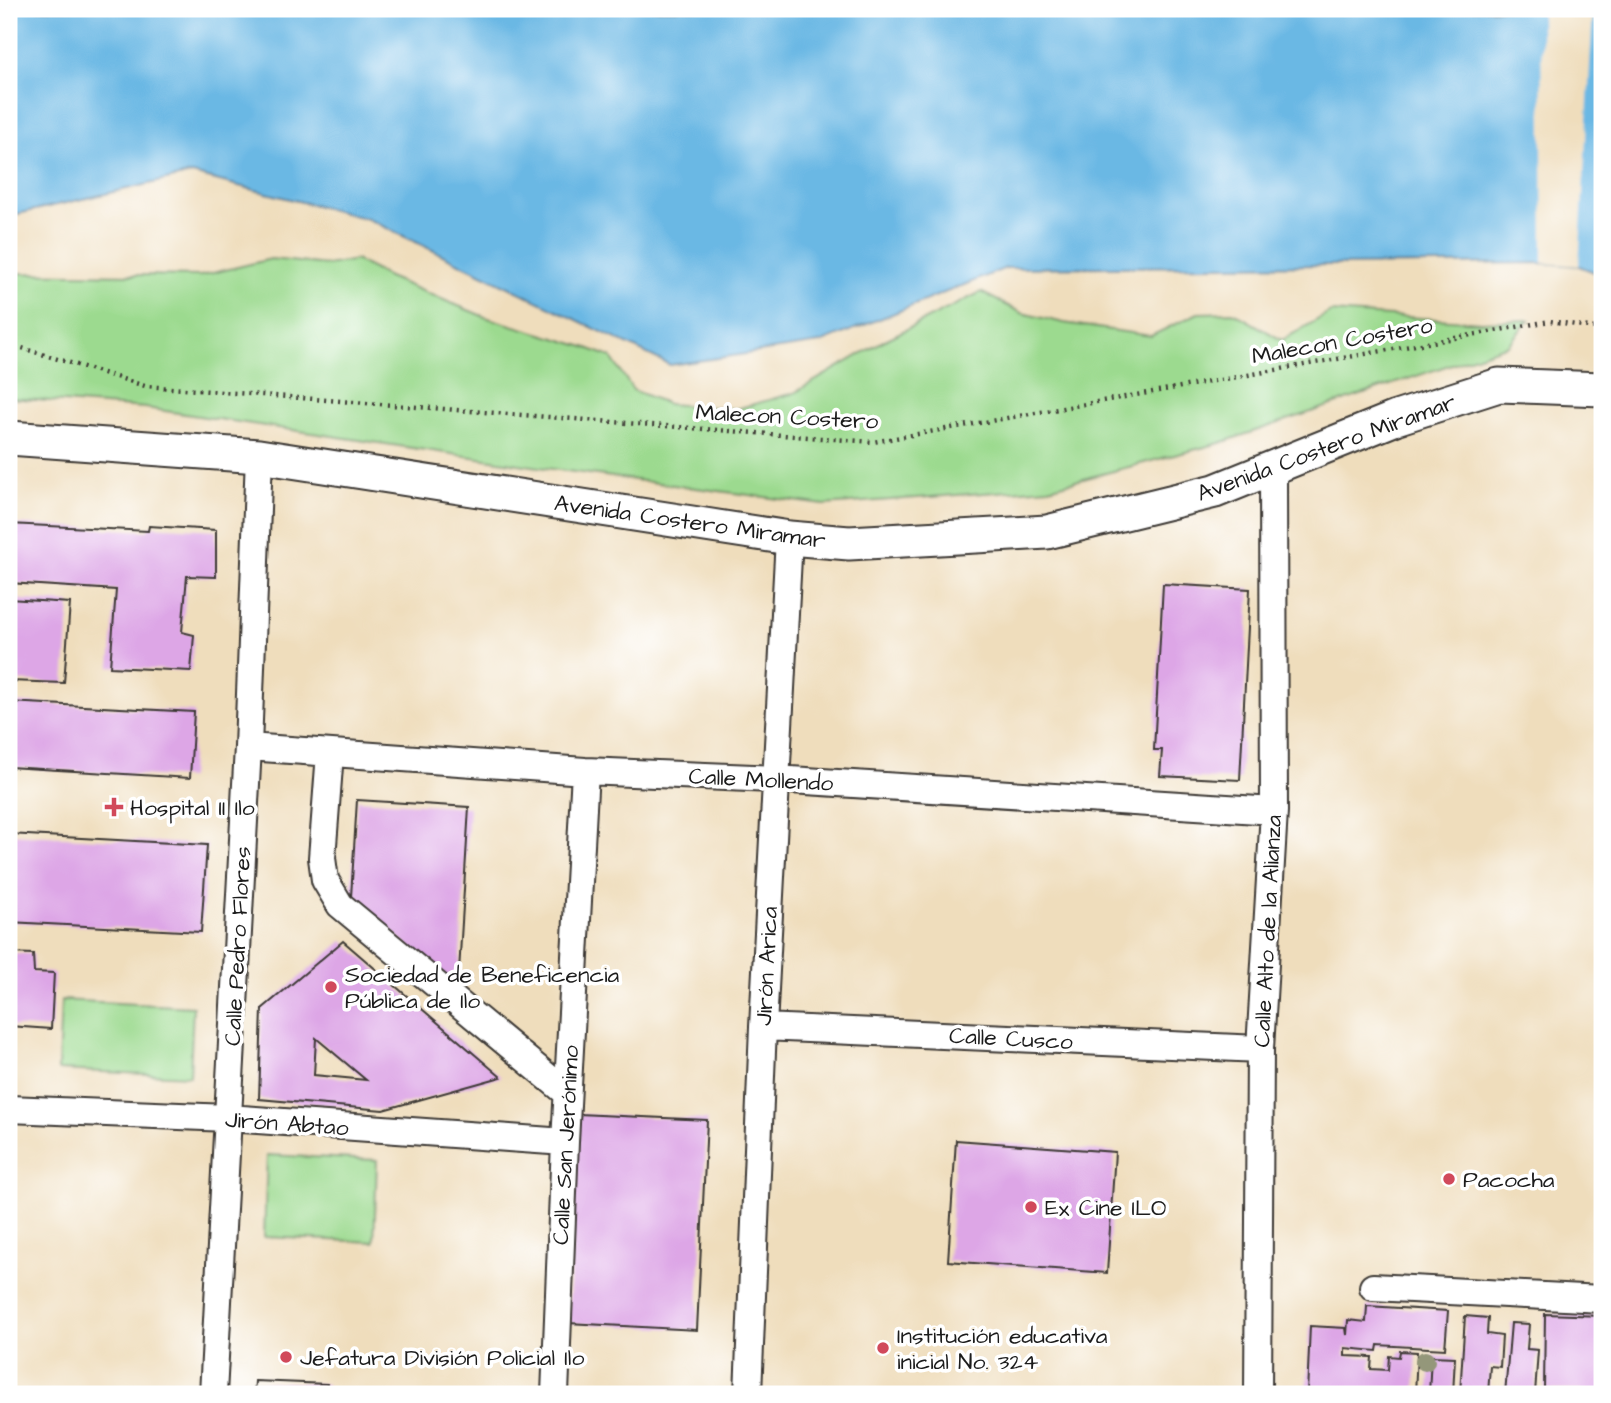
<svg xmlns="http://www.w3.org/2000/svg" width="1611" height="1403" font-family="'Architects Daughter',sans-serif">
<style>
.green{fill:#9cda8f;stroke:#5c7b56;stroke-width:2}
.water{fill:#6ab8e4;stroke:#436a80;stroke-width:2}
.pier{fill:#efddbc}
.building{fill:#dda6e6;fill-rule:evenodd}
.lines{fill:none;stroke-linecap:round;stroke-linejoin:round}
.minor-casing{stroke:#3c3934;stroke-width:30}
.tertiary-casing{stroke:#3c3934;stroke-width:37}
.path{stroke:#3c3934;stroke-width:4.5;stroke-dasharray:2 5;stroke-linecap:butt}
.minor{stroke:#fff;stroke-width:26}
.tertiary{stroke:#fff;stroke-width:33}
.tree{fill:#94977a}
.poi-dot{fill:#d1495b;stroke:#fff;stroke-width:2.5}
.labels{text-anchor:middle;stroke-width:7;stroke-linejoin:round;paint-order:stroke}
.street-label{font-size:23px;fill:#1c1c1c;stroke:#fff}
.poi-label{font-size:23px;fill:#1c1c1c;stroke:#fff;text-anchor:start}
</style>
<rect width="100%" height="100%" fill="#fff"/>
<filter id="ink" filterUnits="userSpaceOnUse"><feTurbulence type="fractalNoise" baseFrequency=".0143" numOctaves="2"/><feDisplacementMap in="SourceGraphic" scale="14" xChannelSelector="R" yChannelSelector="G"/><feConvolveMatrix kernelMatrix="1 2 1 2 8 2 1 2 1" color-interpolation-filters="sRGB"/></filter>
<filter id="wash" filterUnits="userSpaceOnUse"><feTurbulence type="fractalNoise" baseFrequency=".00686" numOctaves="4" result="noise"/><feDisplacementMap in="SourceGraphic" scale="28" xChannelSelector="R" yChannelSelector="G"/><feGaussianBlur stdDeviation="1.57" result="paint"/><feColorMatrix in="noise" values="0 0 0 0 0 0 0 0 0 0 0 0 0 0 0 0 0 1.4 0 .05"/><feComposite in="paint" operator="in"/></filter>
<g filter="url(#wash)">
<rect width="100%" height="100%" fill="#efddbc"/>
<path class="green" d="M271,259l56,6 29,-5 32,17 97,40 100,30 26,10 22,33 35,14 68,5 58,-16 91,-53 96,-48 41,21 42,10 87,13 47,-23 35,-1 49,28 49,-28 150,10 48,-2 -21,25 -288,98 -171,45 -225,17 -265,-35 -414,-62 -136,-10v-125l191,3z
M61,1000l132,7 -3,69 -132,-6z
M267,1155l110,5 -3,82 -110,-5z"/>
<path class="water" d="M9,9h1593v266l-23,-9 -36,-3 -537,5 -186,75 -150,22 -302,-146 -176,-45 -183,42z"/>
<path class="pier" d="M1541,9h52l-14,257 -36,-3z"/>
<g id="blocks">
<path class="building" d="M9,524l139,7 1,-5 67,4v47l-29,-1 -5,56 12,3 -3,36 -81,-4 6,-77 -107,-7z
M1163,584l87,5 -10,191 -80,-4 2,-26h-8z
M9,599l61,4 -6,80 -55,-2z
M9,702l185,10 -4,66 -181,-11z
M357,800l112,7 -11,181 -107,-91z
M9,834l198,11 -6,87 -192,-10z
M343,941l158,136 -118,33 -124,-11 3,-90zM316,1038l50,42 -52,-5z
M9,953l24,1 1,18 20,1 -3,56 -42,-3z
M578,1114l129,6 -10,210 -129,-7z
M956,1140l159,12 -8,121 -159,-12z
M1367,1306l81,5 -3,38 -67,-4 -1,6 -32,-3v8l27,1 -1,12 17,1 1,-14 10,1 1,-6 17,1 -2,42h-19l1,-3h-10v3l-28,-2v2h-52l3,-68 36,2 1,7 1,-15 18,2z
M1545,1314l57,2v75l-58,-1z
M1465,1316l23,2 -1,16 15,2 -2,31 -10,-1 -2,28h-28z
M1511,1323l18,1 -2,25 11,1 -3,44h-30z
M1431,1356l24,1 -2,37h-24z
M255,1381l72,3 -1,10h-72z"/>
</g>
</g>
<g filter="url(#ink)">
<use href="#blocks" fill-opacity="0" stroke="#3c3934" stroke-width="2"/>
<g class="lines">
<g class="minor-casing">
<path id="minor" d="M248,747l337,24 190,8 499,32
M330,753l-8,105 3,22 15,25 227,188
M763,1027l497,22
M9,1109l219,9 337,24
M1373,1287l229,12
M213,1394l35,-647 11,-291
M555,1394l10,-252 20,-371
M748,1394l15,-367 26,-489
M1258,1394l2,-345 14,-238 -1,-342"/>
</g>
<g class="tertiary-casing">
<path id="tertiary" d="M9,438l250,18 530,82 60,5 198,-11 168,-41 181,-73 103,-33 103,4"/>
</g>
<path class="path" d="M9,344l136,42 728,56 677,-121 52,8"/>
<use href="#minor" class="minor"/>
<use href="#tertiary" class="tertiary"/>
</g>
<circle class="tree" cx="1425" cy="1361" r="10"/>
</g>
<g class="poi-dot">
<path d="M110.5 796.5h7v7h7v7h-7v7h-7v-7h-7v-7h7z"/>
<circle cx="331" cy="987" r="7"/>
<circle cx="1449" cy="1179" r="7"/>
<circle cx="1031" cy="1207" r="7"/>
<circle cx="883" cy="1348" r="7"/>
<circle cx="286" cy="1357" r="7"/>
</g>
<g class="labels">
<g class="street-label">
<text transform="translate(1342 340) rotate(-10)" y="8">Malecon Costero</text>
<text transform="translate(787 416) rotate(3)" y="8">Malecon Costero</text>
<text transform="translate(1326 447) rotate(-20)" y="8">Avenida Costero Miramar</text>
<text transform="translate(690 521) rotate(8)" y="8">Avenida Costero Miramar</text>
<text transform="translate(761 779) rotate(3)" y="8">Calle Mollendo</text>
<text transform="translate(1267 931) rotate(-87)" y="8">Calle Alto de la Alianza</text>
<text transform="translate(237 946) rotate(-87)" y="8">Calle Pedro Flores</text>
<text transform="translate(766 966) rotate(-87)" y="8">Jirón Arica</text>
<text transform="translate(1011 1038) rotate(3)" y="8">Calle Cusco</text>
<text transform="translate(287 1123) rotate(4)" y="8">Jirón Abtao</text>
<text transform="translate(565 1145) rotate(-87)" y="8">Calle San Jerónimo</text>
</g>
<g class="poi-label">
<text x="130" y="815">Hospital II Ilo</text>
<text x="345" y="982">Sociedad de Beneficencia<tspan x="345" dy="26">Pública de Ilo</tspan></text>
<text x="1463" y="1187">Pacocha</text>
<text x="1045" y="1215">Ex Cine ILO</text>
<text x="897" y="1343">Institución educativa<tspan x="897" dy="26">inicial No. 324</tspan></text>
<text x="300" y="1365">Jefatura División Policial Ilo</text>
</g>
</g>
<rect width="1611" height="1403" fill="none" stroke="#fff" stroke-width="35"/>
</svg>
